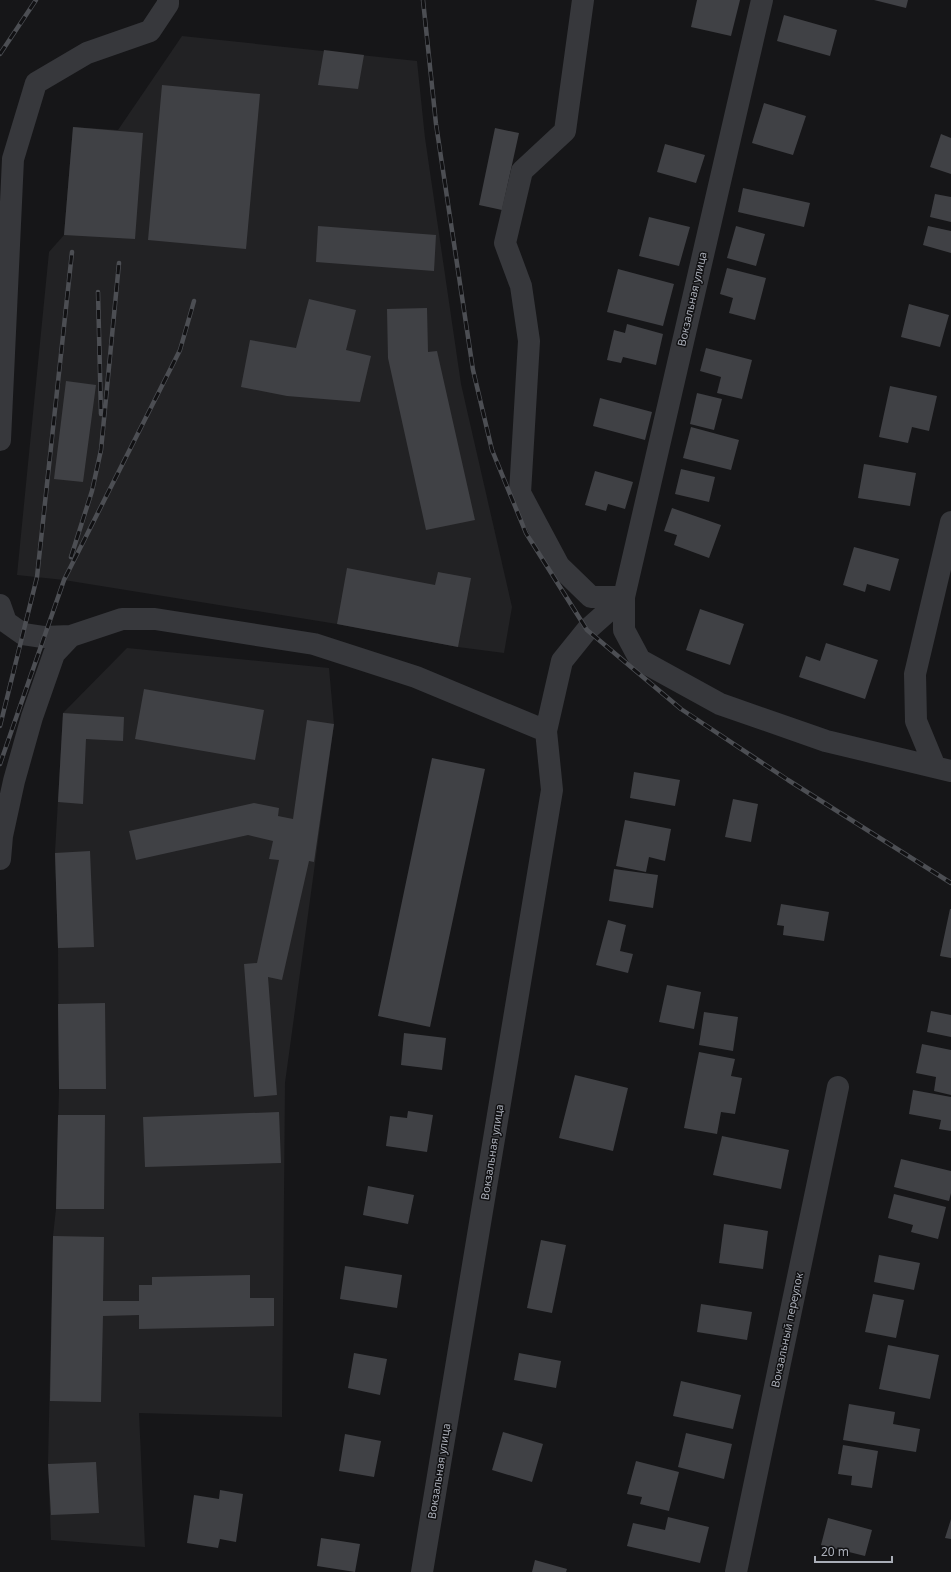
<svg xmlns="http://www.w3.org/2000/svg" width="951" height="1572" font-family="'Noto Sans',sans-serif">
<style>
.built{fill:#222224}
.building{fill:#404145}
.lines{fill:none;stroke-linecap:round;stroke-linejoin:round}
.minor{stroke:#37383c;stroke-width:22}
.rail-casing{stroke:#4c4e53;stroke-width:4.5}
.rail{stroke:#111113;stroke-width:3;stroke-dasharray:9;stroke-linecap:butt}
.labels{text-anchor:middle;stroke-width:3;stroke-linejoin:round;paint-order:stroke}
.street-label{font-size:11px;fill:#a9adb7;stroke:#111113}
</style>
<rect width="100%" height="100%" fill="#161618"/>
<path class="built" d="M182,36l235,25 8,77 36,246 51,223 -8,46 -46,-6 -121,-23 -273,-44 -47,-5 32,-323 15,-17 9,-108 45,3z
M127,648l202,20 5,56 -49,359 -3,334 -143,-4 6,134 -94,-7 -3,-76 5,-228 3,-27 3,-120 -1,-141 -3,-96 8,-139z"/>
<path class="building" d="M697,0h43l-9,36 -40,-9z
M874,0h34l-2,8z
M784,15l53,15 -7,26 -53,-15z
M324,50l40,5 -6,34 -40,-4z
M162,85l98,9 -14,155 -98,-9z
M764,103l42,13 -13,39 -41,-12z
M73,127l70,6 -8,106 -71,-4z
M495,128l24,5 -17,77 -23,-5z
M941,134l10,4v36l-21,-7z
M665,144l40,11 -9,28 -39,-11z
M743,188l67,15 -6,24 -66,-15z
M935,194l16,3v25l-21,-5z
M649,217l41,10 -11,39 -40,-10z
M318,226l118,9 -2,36 -118,-9z
M736,226l29,8 -9,32 -29,-8z
M928,226l23,5v22l-28,-8z
M727,268l39,10 -11,42 -26,-7 4,-15 -13,-4z
M618,269l56,15 -11,42 -56,-14z
M309,299l47,11 -10,40 25,6 -11,46 -73,-6 -46,-9 9,-47 46,8z
M909,304l40,11 -9,32 -39,-10z
M427,308l1,44 9,-1 38,169 -49,10 -38,-172 -1,-49z
M627,324l36,10 -7,31 -33,-8 -2,6 -14,-3 7,-30 11,3z
M706,348l46,12 -10,39 -25,-6 4,-16 -21,-6z
M66,381l30,4 -13,97 -29,-3z
M890,386l47,10 -8,35 -17,-4 -4,16 -29,-6z
M697,393l25,6 -8,31 -24,-6z
M600,398l52,14 -7,28 -52,-14z
M691,427l48,13 -8,30 -48,-12z
M864,464l52,9 -6,33 -52,-8z
M681,469l34,8 -6,25 -34,-8z
M595,471l38,11 -8,27 -17,-5 -2,7 -21,-6z
M672,508l49,17 -12,33 -35,-13 3,-10 -13,-4z
M854,547l45,12 -9,32 -23,-7 -2,8 -22,-7z
M347,568l88,17 3,-13 33,6 -13,69 -121,-23z
M700,609l44,15 -14,41 -44,-15z
M826,643l52,17 -13,39 -66,-22 7,-21 14,5z
M144,689l120,21 -9,50 -120,-21z
M63,713l61,4 -1,24 -37,-2 -3,65 -25,-2z
M307,720l27,4 -20,138 -5,-1 -27,119 -14,-3 9,118 -23,2 -10,-133 13,-1 22,-103 -10,-1 4,-18 -25,-6 -112,25 -7,-29 125,-28 25,5 -1,8 15,3z
M432,758l53,11 -55,258 -52,-11z
M634,772l46,8 -5,26 -45,-8z
M733,799l25,5 -7,38 -26,-5z
M625,820l46,9 -6,32 -16,-4 -3,15 -30,-6z
M90,851l4,96 -36,1 -3,-95z
M614,869l44,6 -5,33 -44,-7z
M781,904l48,8 -5,29 -41,-6 1,-9 -7,-1z
M950,909h1v49l-11,-2z
M608,920l18,5 -6,26 13,3 -5,19 -32,-8z
M667,985l34,7 -7,37 -35,-7z
M105,1003l1,86h-47l-1,-85z
M931,1011l20,4v22l-24,-5z
M704,1012l34,5 -5,34 -34,-6z
M404,1033l42,5 -4,32 -41,-5z
M922,1044l29,6v45l-17,-4 2,-14 -20,-4z
M699,1052l36,7 -4,17 11,2 -7,36 -14,-2 -4,22 -33,-6z
M575,1075l53,13 -15,63 -54,-13z
M913,1090l38,7v34l-12,-2 2,-9 -32,-6z
M408,1111l25,4 -6,37 -41,-6 4,-30 17,2z
M279,1112l2,51 -136,4 -2,-50z
M58,1115h47l-1,94h-48z
M722,1136l67,14 -8,39 -68,-14z
M901,1159l50,12v22l-2,8 -55,-14z
M368,1186l46,9 -6,29 -45,-9z
M894,1194l52,13 -8,32 -27,-7 2,-7 -25,-7z
M724,1224l44,7 -5,38 -44,-6z
M53,1236l51,1 -1,64h36v-16h13v-8l98,-2v23h24v28l-135,3v-14l-36,1 -2,86 -51,-1z
M541,1240l25,5 -14,68 -25,-5z
M879,1255l41,8 -6,27 -40,-8z
M345,1266l57,9 -5,33 -57,-9z
M873,1294l31,6 -8,38 -31,-6z
M701,1304l51,8 -5,28 -50,-8z
M888,1345l51,10 -9,44 -51,-10z
M354,1353l33,6 -7,36 -32,-7z
M519,1353l42,8 -5,27 -42,-8z
M681,1381l60,14 -8,34 -60,-13z
M849,1404l46,8 -2,12 27,5 -4,23 -73,-12z
M503,1432l40,12 -11,38 -40,-12z
M686,1433l46,11 -8,35 -46,-12z
M345,1434l36,7 -7,36 -35,-6z
M843,1445l35,6 -6,37 -21,-3 1,-9 -14,-2z
M636,1461l43,11 -10,39 -29,-7 2,-7 -15,-3z
M96,1462l3,51 -48,2 -3,-51z
M220,1490l23,4 -7,48 -16,-3 -2,9 -31,-5 7,-48 25,4z
M668,1517l41,10 -9,36 -73,-17 6,-23 32,7z
M828,1518l44,12 -7,26 -44,-11z
M951,1519v20l-6,-1z
M321,1538l39,6 -5,28 -38,-6z
M535,1560l32,9 -1,3h-34z"/>
<g class="lines">
<path class="minor" d="M583,0l-18,131 -43,40 -17,72 16,43 8,55 -9,152 39,73 32,31h33
M762,0l-138,597v33l16,30 80,44 106,37 125,30
M0,440l13,-281 23,-76 51,-30 63,-22 18,-27v-4
M0,605l6,17 17,12 20,3 28,-1 51,-17h33l159,25 102,33 130,54
M935,767l-19,-46 -1,-47 36,-152
M0,859l2,-23 12,-55 18,-64 22,-63 17,-18
M422,1572l130,-782 -6,-59 16,-70 25,-31 37,-33
M736,1572l102,-485"/>
<g class="rail-casing">
<path id="rail" d="M423,0l13,124 37,246 19,80 34,83 61,97 94,79 107,71 163,103
M0,54l36,-54
M98,292l3,122
M71,557l21,-66 9,-41 18,-187
M0,726l37,-149 35,-325
M0,764l64,-184 116,-230 14,-49"/>
</g>
<use href="#rail" class="rail"/>
</g>
<g class="labels">
<g class="street-label">
<text transform="translate(692 299) rotate(-77)" y="4">Вокзальная улица</text>
<text transform="translate(492 1152) rotate(-81)" y="4">Вокзальная улица</text>
<text transform="translate(787 1330) rotate(-78)" y="4">Вокзальный переулок</text>
<text transform="translate(439 1471) rotate(-81)" y="4">Вокзальная улица</text>
</g>
</g>
<path d="M815 1556v6h77v-6" fill="none" stroke="#a9adb7" stroke-width="2"/>
<text x="821" y="1556" font-size="12" fill="#a9adb7" stroke="#111113" stroke-width="3" paint-order="stroke">20 m</text>
</svg>
